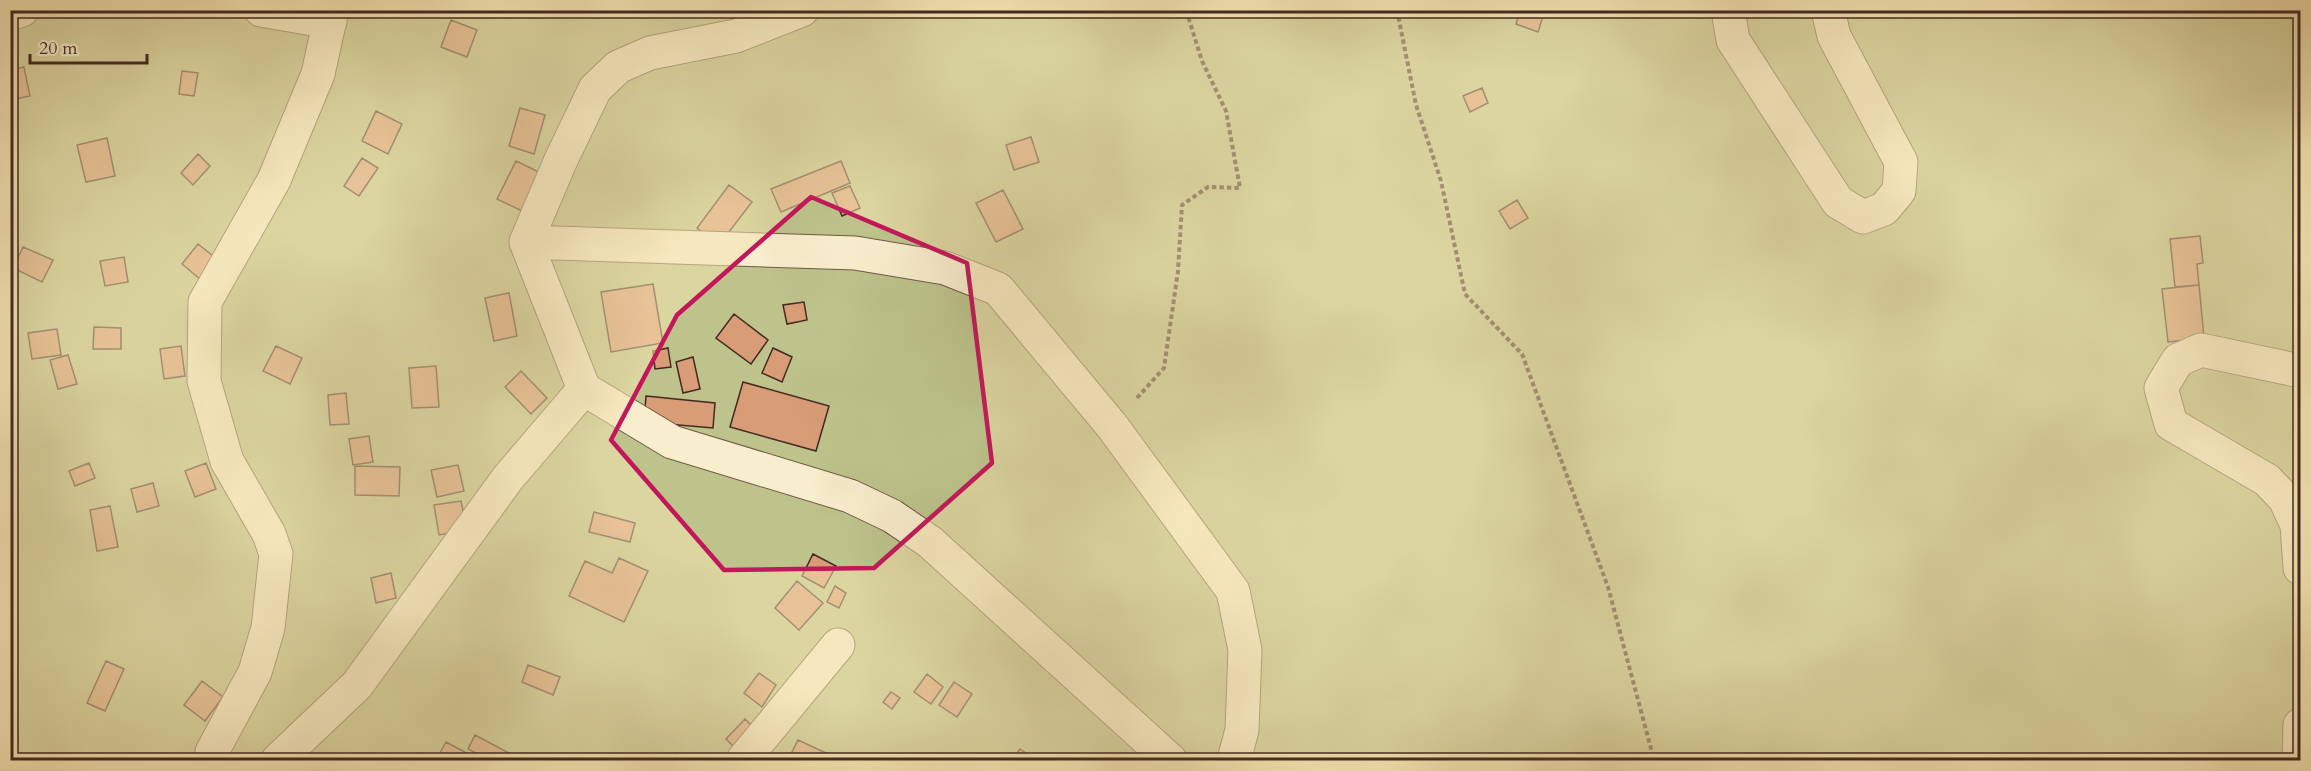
<svg xmlns="http://www.w3.org/2000/svg" width="2311" height="771" font-family="Cardo,serif">
<style>
.green{fill:#bdc38b;stroke:#807656;stroke-width:1.5}
.building{fill:#d89c77;stroke:#432a22;stroke-width:1.5}
.lines{fill:none;stroke-linecap:round;stroke-linejoin:round}
.minor-casing{stroke:#6f5846;stroke-width:35}
.path{stroke:#432a22;stroke-width:4;stroke-dasharray:4.5 3;stroke-linecap:butt}
.minor{stroke:#f8edcd;stroke-width:33}
.marked{fill:none;stroke:#c2185b;stroke-width:4.5;stroke-linejoin:round}
</style>
<rect width="100%" height="100%" fill="#f4e3b2"/>
<filter id="stains"><feTurbulence type="fractalNoise" baseFrequency=".00333" numOctaves="4"/><feColorMatrix values="0 0 0 0 .2 0 0 0 0 .09 0 0 0 0 .02 0 0 0 .5 -.17"/></filter>
<radialGradient id="worn" r=".72"><stop offset=".6" stop-color="#630" stop-opacity="0"/><stop offset="1" stop-color="#630" stop-opacity=".3"/></radialGradient>
<path class="green" d="M11,11h2289v749h-2289z"/>
<path class="building" d="M1520,10h18l6,3 -6,19 -22,-8z
M451,20l26,10 -10,27 -26,-10z
M24,67l6,29 -20,4v-30z
M182,71l16,2 -4,23 -15,-2z
M1482,88l6,15 -18,9 -7,-16z
M520,108l25,7 -11,39 -25,-8z
M376,111l26,13 -14,30 -26,-13z
M1031,137l8,25 -25,8 -8,-25z
M107,138l8,38 -29,6 -9,-37z
M198,154l12,12 -17,19 -12,-12z
M362,158l16,10 -19,28 -15,-10z
M516,161l25,12 -19,38 -25,-12z
M841,161l9,22 -69,29 -10,-23z
M729,185l23,17 -33,43 -22,-17z
M850,186l10,22 -18,8 -10,-23z
M1003,190l20,39 -27,13 -20,-39z
M1517,200l11,18 -18,11 -11,-18z
M2200,236l3,27 -6,1 2,21 -24,2 -5,-48z
M198,244l20,16 -17,20 -19,-16z
M23,247l30,13 -11,22 -29,-14z
M124,257l4,25 -23,4 -5,-25z
M653,284l10,59 -52,9 -10,-60z
M2199,285l5,53 -36,4 -6,-53z
M509,293l8,43 -23,5 -9,-43z
M804,302l3,18 -20,4 -4,-19z
M734,314l34,26 -17,24 -35,-26z
M94,327l27,1v21h-28z
M57,329l4,26 -29,4 -4,-26z
M181,346l4,30 -21,3 -4,-30z
M276,346l26,12 -12,26 -27,-13z
M668,348l3,19 -16,2 -2,-18z
M773,348l19,9 -10,25 -20,-9z
M68,355l9,29 -19,5 -8,-29z
M693,357l7,32 -17,4 -7,-31z
M436,366l3,41 -27,1 -3,-40z
M521,371l26,27 -16,16 -26,-27z
M743,382l86,24 -13,45 -86,-24z
M346,393l3,31 -19,1 -2,-30z
M646,396l69,7 -2,25 -69,-6z
M369,436l4,26 -20,3 -4,-26z
M89,463l6,15 -20,8 -6,-15z
M206,463l10,26 -21,8 -10,-26z
M458,465l6,26 -27,6 -6,-27z
M355,466l45,1 -1,29 -44,-1z
M153,483l6,23 -22,6 -6,-23z
M461,501l6,29 -28,5 -5,-30z
M110,506l8,41 -21,4 -7,-41z
M594,512l41,11 -5,19 -41,-10z
M813,554l23,12 -12,22 -22,-12z
M619,558l29,13 -24,51 -55,-26 16,-35 27,12z
M391,573l5,25 -20,5 -5,-25z
M797,581l26,22 -24,27 -24,-22z
M835,586l11,7 -7,15 -12,-6z
M106,661l18,8 -19,42 -18,-8z
M528,665l32,12 -7,18 -31,-13z
M759,673l17,12 -14,22 -18,-14z
M927,674l16,13 -12,17 -17,-12z
M202,681l21,16 -18,24 -21,-16z
M954,682l18,12 -15,23 -18,-12z
M891,692l9,6 -8,11 -9,-7z
M745,719l15,15 -19,20 -15,-15z
M475,735l34,18 -4,7h-16l-21,-11z
M798,740l43,20h-53z
M446,742l28,15 -2,3h-36z
M1020,749l16,11h-24z
M675,753l33,5 -1,2h-34z"/>
<g class="lines">
<g class="minor-casing">
<path id="minor" d="M261,10l69,12
M802,10l-66,26 -86,17 -32,14 -23,22 -35,73 -34,80 58,147 88,53 178,54 42,20 38,26 240,218
M1728,10l5,30 105,162 25,15 21,-8 15,-18 2,-29 -67,-126 -6,-26
M10,14l12,-4
M526,242l329,11 90,15 53,21 114,137 121,165 12,59 -3,80 -8,30
M2300,371l-99,-21 -23,10 -17,28 10,36 96,56 18,19 12,26 3,43
M212,760v-8l43,-80 13,-44 8,-74 -7,-20 -42,-73 -23,-80 1,-79 69,-122 44,-106 14,-64
M278,760l79,-75 151,-207 76,-89
M743,760l95,-115
M2299,760l1,-35"/>
</g>
<path class="path" d="M1397,10l19,95 25,76 24,113 57,60 86,233 46,173
M1137,398l27,-30 14,-97 4,-66 26,-18 32,1 -14,-77 -24,-50 -16,-51"/>
<use href="#minor" class="minor"/>
</g>
<path d="M0 0H2311V771H0ZM811,197l156,66 25,200 -118,105 -150,2 -113,-130 66,-125z" fill="#f4e3b2" fill-opacity=".55" fill-rule="evenodd"/>
<path class="marked" d="M811,197l156,66 25,200 -118,105 -150,2 -113,-130 66,-125z"/>
<rect width="2311" height="771" fill="none" stroke="#f4e3b2" stroke-width="36"/>
<rect x="12" y="12" width="2287" height="747" fill="none" stroke="#432a22" stroke-width="3"/>
<rect x="18" y="18" width="2275" height="735" fill="none" stroke="#432a22" stroke-width="1.5"/>
<path d="M30 54v9h117v-9" fill="none" stroke="#432a22" stroke-width="3"/>
<text x="39" y="54" font-size="18" fill="#432a22" stroke="#f8edcd" stroke-width="4.5" paint-order="stroke">20 m</text>
<rect width="100%" height="100%" filter="url(#stains)"/>
<rect width="100%" height="100%" fill="url(#worn)"/>
</svg>
